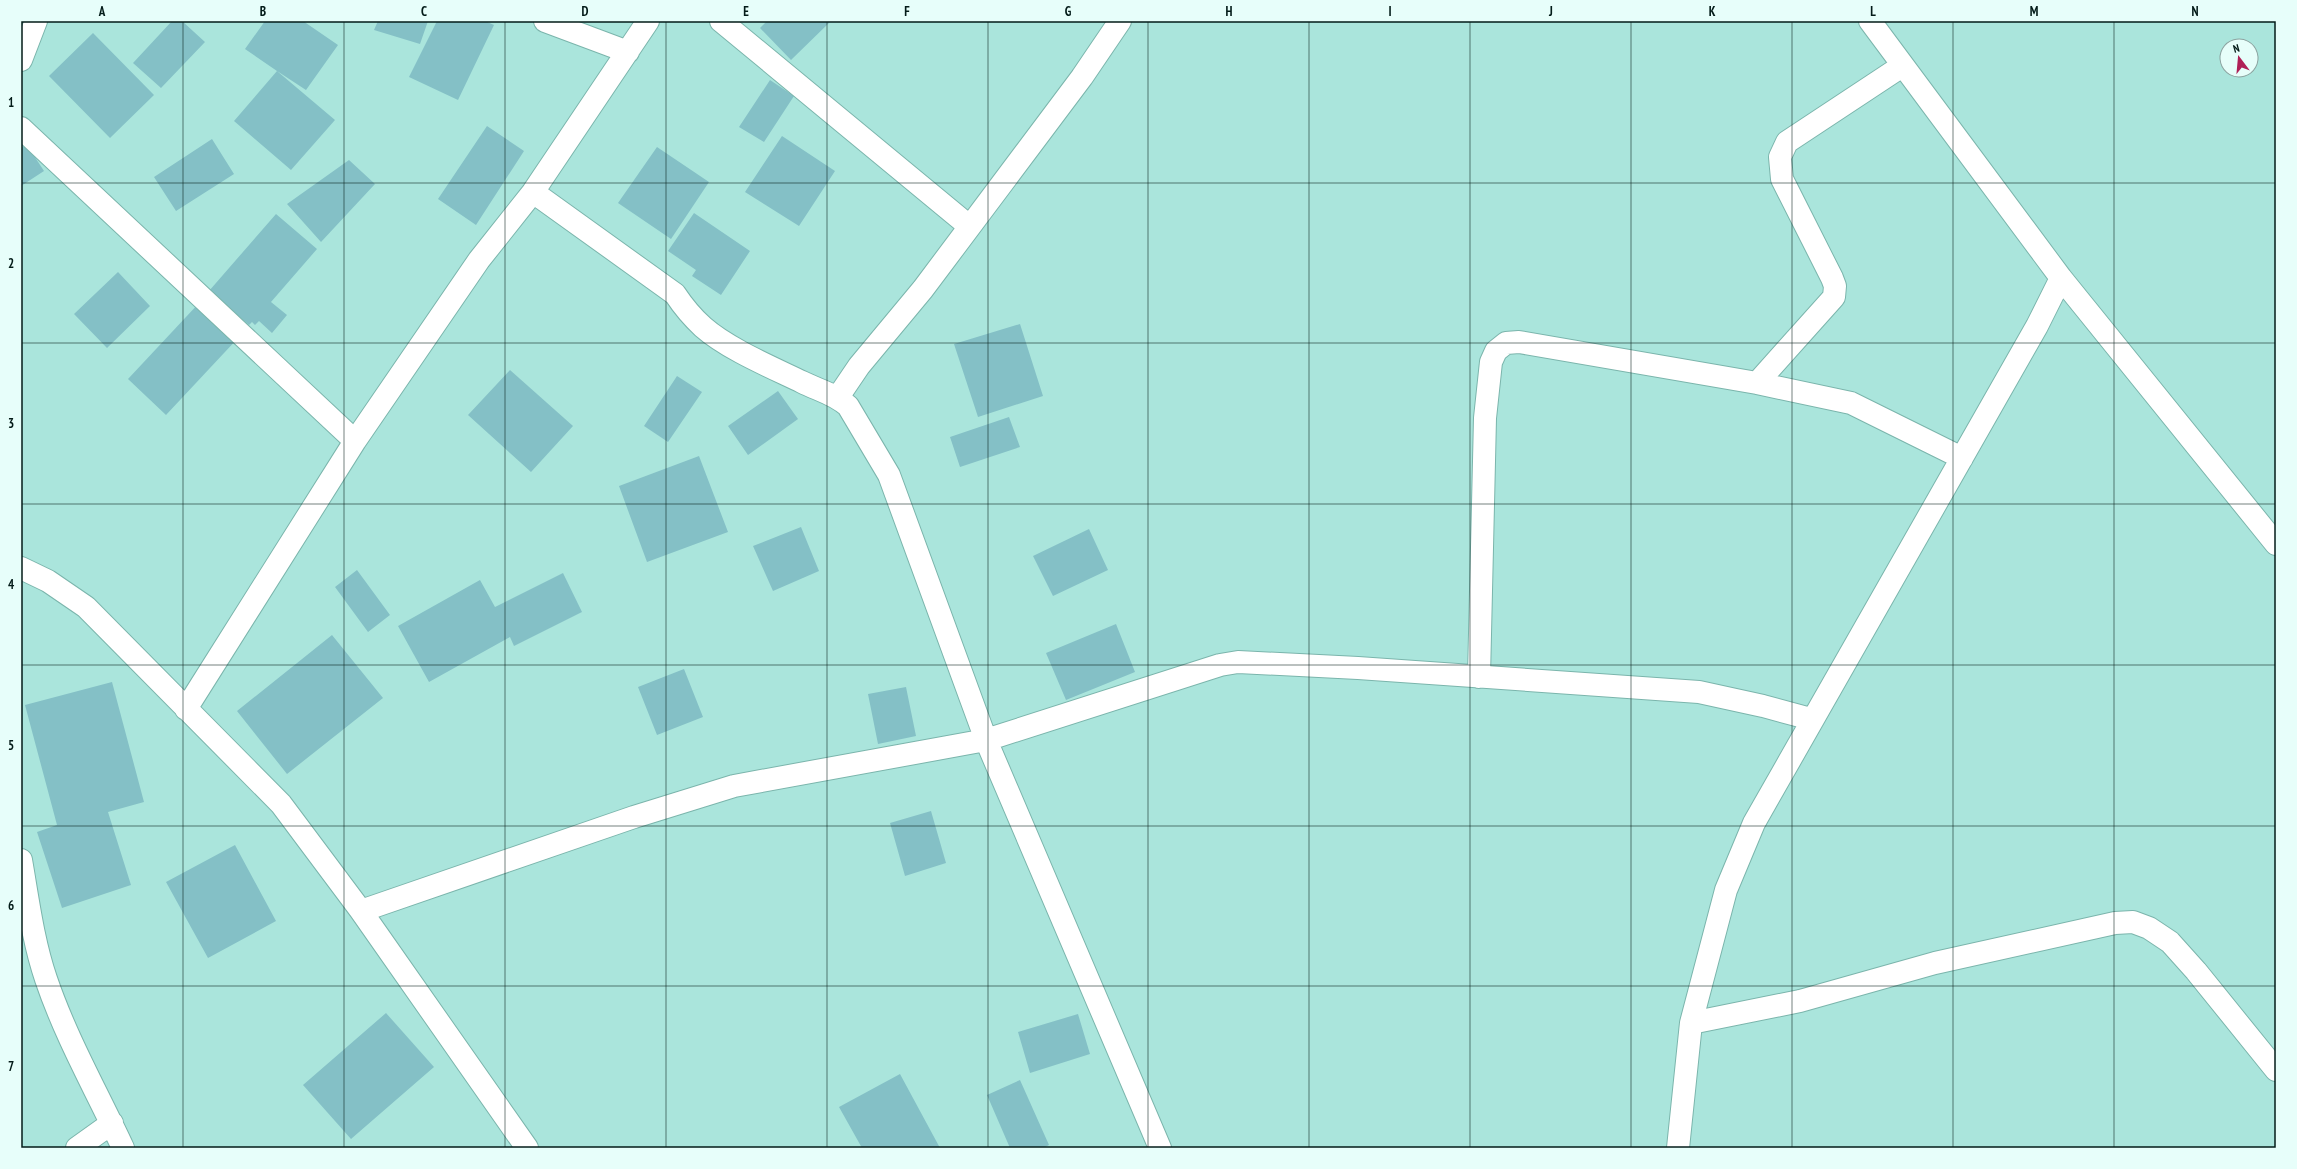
<svg xmlns="http://www.w3.org/2000/svg" width="2297" height="1169" font-family="'PT Sans Narrow',sans-serif">
<style>
.building{fill:#84c0c6}
.lines{fill:none;stroke-linecap:round;stroke-linejoin:round}
.street-casing{stroke:#7bb5ac;stroke-width:24}
.street{stroke:#fff;stroke-width:22}
.grid{fill:none;stroke:#031b18;stroke-width:1;stroke-opacity:0.55}
.neatline{fill:none;stroke:#031b18;stroke-width:1.5}
.grid-label{font-size:13px;text-anchor:middle;font-weight:bold;fill:#031b18}
</style>
<rect width="100%" height="100%" fill="#aae5dc"/>
<path class="building" d="M172,21h10l23,21 -44,46 -28,-25z
M265,21h38l35,24 -32,45 -29,-19 58,49 -44,50 -57,-49 43,-50 -32,-22z
M378,21h50l-8,23 -46,-14z
M437,21h48l9,4 -36,75 -49,-23z
M767,21h64l-40,39 -31,-32z
M93,33l61,62 -44,43 -61,-62z
M770,80l24,16 -30,46 -25,-15z
M487,126l37,25 -48,74 -38,-26z
M782,136l53,35 -36,55 -54,-34z
M212,139l22,35 -58,37 -22,-34z
M27,145l17,26 -23,15v-38z
M657,147l52,35 -38,57 -53,-36z
M349,160l26,24 -54,58 -34,-38z
M694,213l56,38 -29,44 -29,-19 4,-6 -28,-19z
M276,214l41,35 -46,53 16,13 -15,18 -13,-12 -4,4 -3,-3 -3,3 -40,-34z
M118,272l32,34 -43,42 -33,-34z
M200,302l39,35 -73,78 -38,-36z
M1020,324l23,72 -65,21 -24,-73z
M510,370l63,56 -42,46 -63,-57z
M677,376l25,16 -34,50 -24,-16z
M778,391l20,28 -50,36 -20,-29z
M1009,417l11,30 -60,20 -10,-30z
M699,456l29,76 -81,30 -28,-76z
M801,527l18,44 -46,20 -20,-45z
M1089,529l19,41 -55,26 -20,-40z
M357,570l33,45 -22,17 -33,-45z
M563,573l19,39 -68,34 -4,-9 -81,45 -31,-56 82,-46 15,27z
M1116,624l19,48 -69,28 -20,-47z
M332,635l51,63 -96,76 -50,-63z
M684,669l19,48 -46,18 -19,-48z
M112,682l32,120 -36,10 23,73 -69,23 -25,-76 20,-7 -32,-120z
M906,687l10,49 -38,8 -10,-50z
M931,811l15,52 -41,13 -15,-53z
M235,845l41,76 -68,37 -42,-76z
M386,1013l48,54 -83,72 -48,-54z
M1078,1014l12,40 -60,19 -12,-41z
M900,1074l40,74h-78l-23,-41z
M1020,1080l29,65 -6,3h-33l-23,-53z"/>
<g class="lines">
<g class="street-casing">
<path id="street" d="M545,21l83,31
M721,21l248,205
M1870,21l191,257 215,266
M21,60l15,-39
M21,128l334,313
M533,192l142,102c8,12 17,23 28,33 25,22 68,40 99,55 16,8 33,12 46,24l41,69 97,265 174,408
M1757,383l77,-86 1,-11 -3,-8 -50,-99 -2,-22 7,-15 115,-76
M838,397l21,-31 64,-77 159,-212 38,-56
M21,568l27,13 38,26 195,197 80,107 166,237
M1479,677l6,-259 6,-56 5,-11 10,-8 13,-1 238,41 94,20 111,55
M186,709l169,-268 124,-181 54,-68 115,-171
M21,860c7,40 12,81 25,119 20,59 51,113 77,169
M361,911l273,-94 100,-31 252,-46 234,-75 18,-3 120,6 341,24 64,14 48,13
M1691,1023l109,-22 135,-38 180,-40 18,-1 16,6 21,14 26,29 80,99
M77,1148l35,-25
M1678,1148l13,-125 35,-133 28,-67 283,-497 24,-48"/>
</g>
<use href="#street" class="street"/>
</g>
<path class="grid" d="M183,21v1127M344,21v1127M505,21v1127M666,21v1127M827,21v1127M988,21v1127M1148,21v1127M1309,21v1127M1470,21v1127M1631,21v1127M1792,21v1127M1953,21v1127M2114,21v1127M21,183h2255M21,343h2255M21,504h2255M21,665h2255M21,826h2255M21,986h2255"/>
<rect width="2297" height="1169" fill="none" stroke="#e7fefa" stroke-width="44"/>
<g transform="translate(2239 58) rotate(344)"><circle r="19" fill="#e7fefa" stroke="#8ca3a0"/>
<path d="M0-3L7 15L0 10L-7 15Z" fill="#af2057"/>
<text y="-6" font-size="11" font-weight="bold" text-anchor="middle" fill="#031b18">N</text>
</g>
<rect x="22" y="22" width="2253" height="1125" class="neatline"/>
<g class="grid-label">
<text x="102" y="16">A</text>
<text x="263" y="16">B</text>
<text x="424" y="16">C</text>
<text x="585" y="16">D</text>
<text x="746" y="16">E</text>
<text x="907" y="16">F</text>
<text x="1068" y="16">G</text>
<text x="1229" y="16">H</text>
<text x="1390" y="16">I</text>
<text x="1551" y="16">J</text>
<text x="1712" y="16">K</text>
<text x="1873" y="16">L</text>
<text x="2034" y="16">M</text>
<text x="2195" y="16">N</text>
<text x="11" y="107">1</text>
<text x="11" y="268">2</text>
<text x="11" y="428">3</text>
<text x="11" y="589">4</text>
<text x="11" y="750">5</text>
<text x="11" y="910">6</text>
<text x="11" y="1071">7</text>
</g>
</svg>
